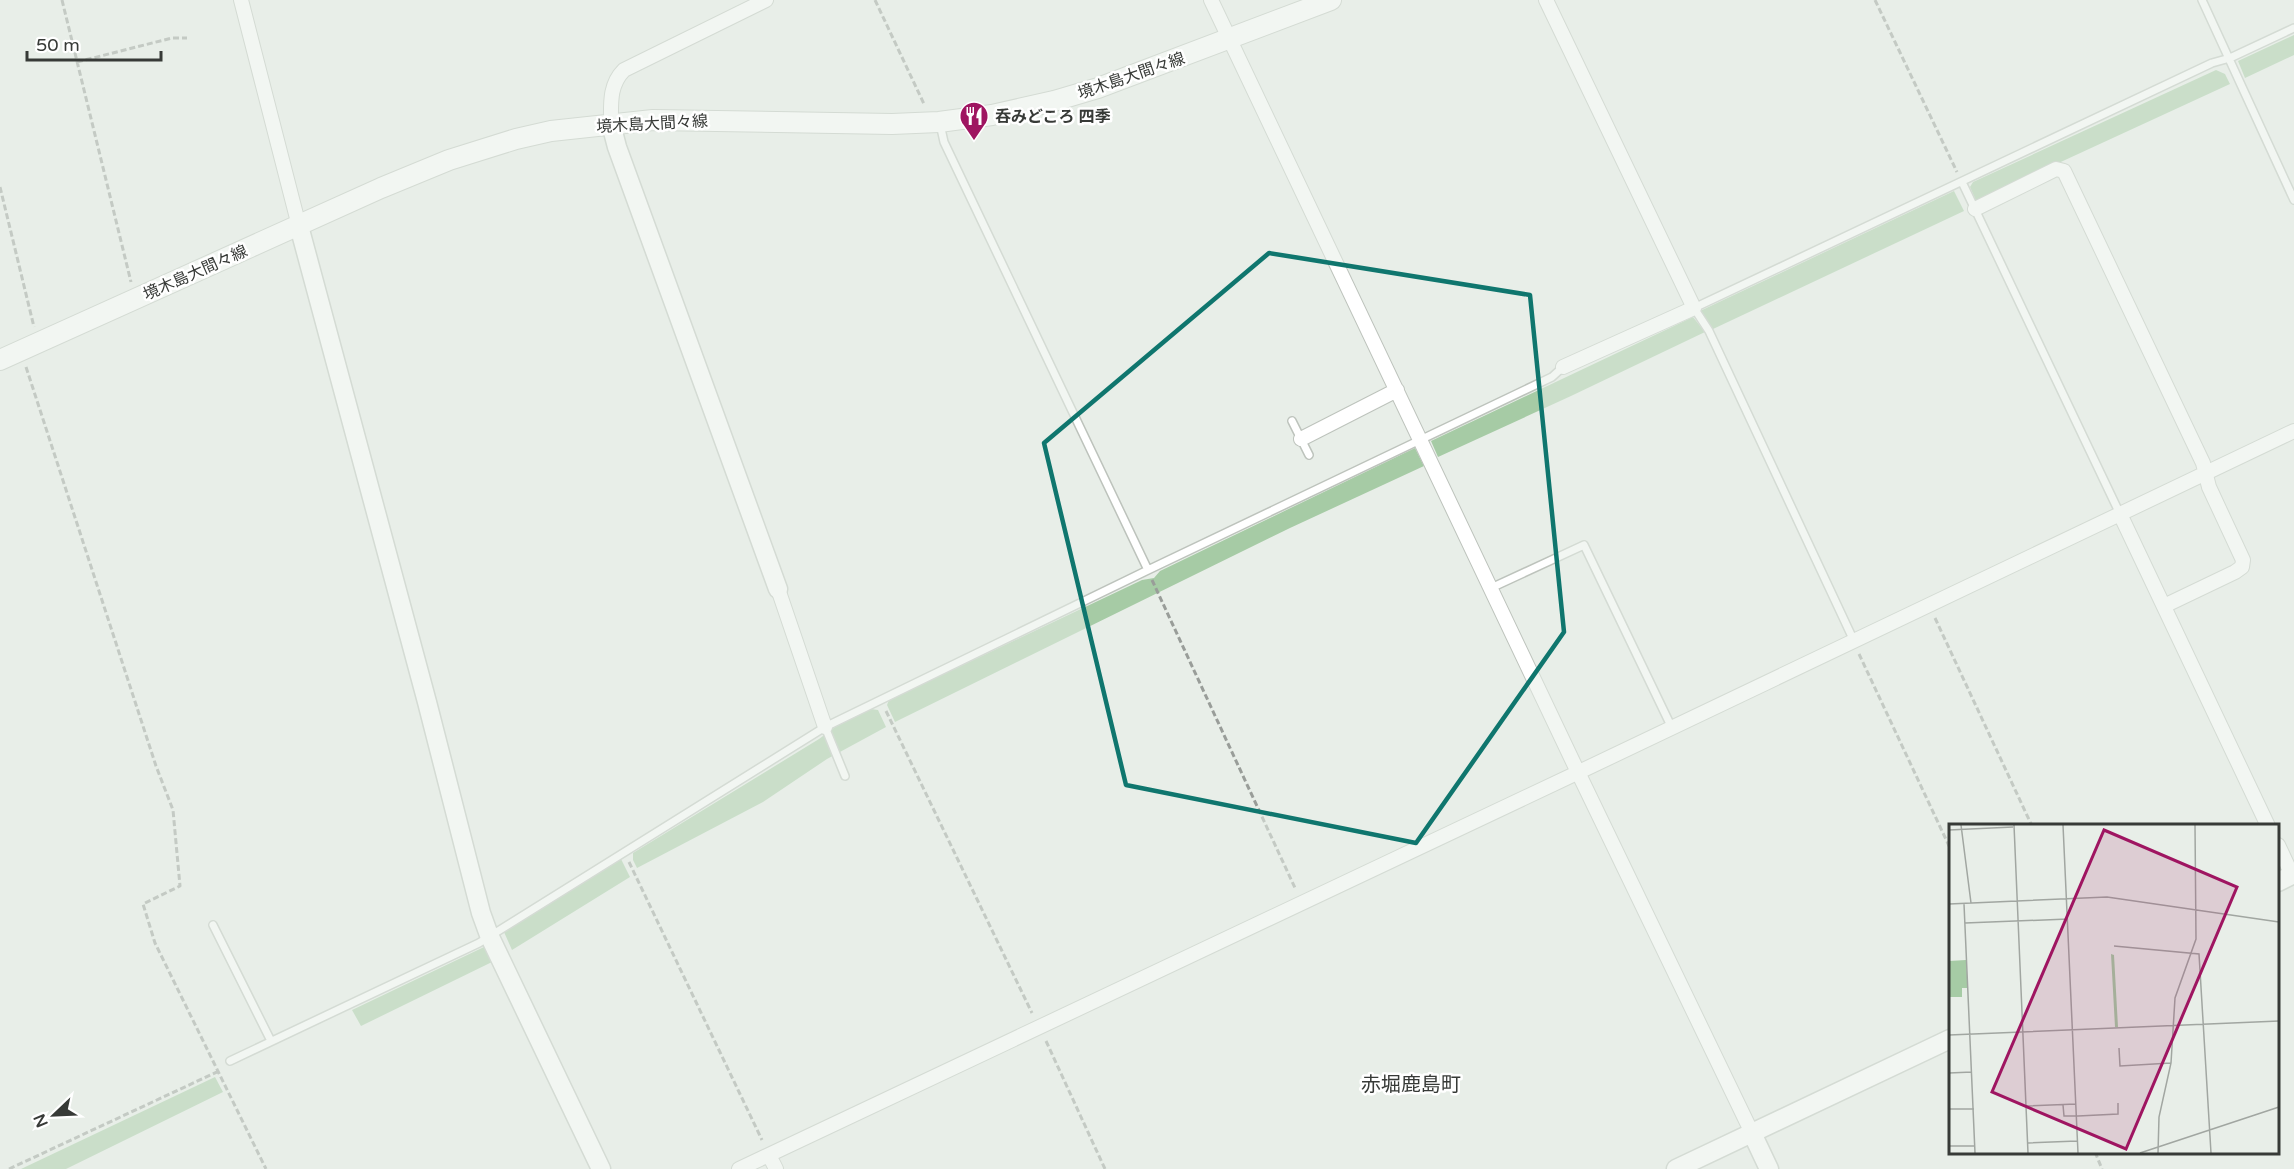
<svg xmlns="http://www.w3.org/2000/svg" width="2294" height="1169" font-family="'Varela Round','Noto Sans JP',sans-serif">
<style>
.green{fill:#a6cba5}
.lines{fill:none;stroke-linecap:round;stroke-linejoin:round}
.service-casing{stroke:#bdc3bc;stroke-width:10}
.minor-casing{stroke:#bdc3bc;stroke-width:16}
.tertiary-casing{stroke:#bdc3bc;stroke-width:21}
.secondary-casing{stroke:#bdc3bc;stroke-width:22}
.path{stroke:#999d99;stroke-width:3;stroke-dasharray:6 3;stroke-linecap:butt}
.service{stroke:#fff;stroke-width:7}
.minor{stroke:#fff;stroke-width:14}
.tertiary{stroke:#fff;stroke-width:18}
.secondary{stroke:#fff;stroke-width:20}
.marked{fill:none;stroke:#0f766e;stroke-width:4.5;stroke-linejoin:round}
.labels{text-anchor:middle;stroke-width:5;stroke-linejoin:round;paint-order:stroke}
.street-label{font-size:16px;fill:#373a37;stroke:#fff}
.poi-label{font-size:16px;font-weight:bold;fill:#373a37;stroke:#fff;text-anchor:start}
.quarter-label{font-size:20px;fill:#373a37;stroke:#fff}
.inset-road{fill:none;stroke:#a1a6a1;stroke-width:1.5}
.view{fill:#9f1561;fill-opacity:0.15;stroke:#9f1561;stroke-width:3}
.inset-edge{fill:none;stroke:#373a37;stroke-width:3}
</style>
<rect width="100%" height="100%" fill="#e8eee8"/>
<path class="green" d="M2294,35v20l-49,23 -7,-17z
M2216,70l9,4 5,10 -254,117 -6,-14 3,-5z
M1954,191l10,20 -251,118 -13,-18z
M1693,317l12,15 -134,64 -133,61 -7,-16z
M1415,448l9,18 -134,62 -395,194 -8,-17 2,-5 253,-120 12,-2 6,-7z
M871,709l7,1 8,17 -59,32 -64,43 -126,66 -4,-8v-7l186,-114 16,-12z
M621,859l9,18 -118,73 -8,-18z
M484,947l8,15 -131,64 -9,-16z
M215,1077l8,15 -157,77h-45z"/>
<g class="lines">
<g class="service-casing">
<path id="service" d="M2202,0l92,200
M940,124l4,18 204,428
M1962,182l158,332
M1292,421l17,34
M1491,588l93,-43 88,183
M1854,641l-145,-310 -15,-23 518,-245 18,-5 64,-30
M825,727l20,49
M213,925l58,116
M230,1061l249,-118 346,-216 323,-157 404,-193 11,-10"/>
</g>
<g class="minor-casing">
<path id="minor" d="M241,0l58,226
M1211,0l364,766 177,367
M1546,0l148,308 -131,59
M611,124c0,-20 -2,-39 13,-54l142,-70
M1975,209l81,-40 8,2 139,292 6,24 34,73 -1,7 -7,5 -71,34
M1301,439l96,-49
M2120,514l148,312
M778,589l47,138
M2278,845l14,30
M769,1155l7,14
M739,1169l840,-397 715,-341"/>
</g>
<g class="tertiary-casing">
<path id="tertiary" d="M611,124l6,23 161,442
M299,226l128,476 54,211 8,22 112,234
M2278,882l16,-8
M1752,1133l17,36
M1676,1169l274,-130"/>
</g>
<g class="secondary-casing">
<path id="secondary" d="M0,360l381,-172 68,-28 67,-21 35,-8 102,-11 239,4 47,-2 53,-7 62,-14 44,-13 233,-88"/>
</g>
<path class="path" d="M62,0l69,282
M875,0l49,104
M1875,0l82,172
M77,62l95,-24h15
M0,187l34,140
M26,367l130,399 17,44 7,76 -37,18 12,39 111,226
M1152,580l144,310
M1935,618l97,208
M1859,654l91,194
M886,711l146,302
M629,862l133,278
M1046,1041l59,128
M2095,1152l7,17
M9,1169l210,-98"/>
<use href="#service" class="service"/>
<use href="#minor" class="minor"/>
<use href="#tertiary" class="tertiary"/>
<use href="#secondary" class="secondary"/>
</g>
<path d="M0 0H2294V1169H0ZM1269,253l261,42 34,337 -148,211 -290,-58 -82,-342z" fill="#e8eee8" fill-opacity=".55" fill-rule="evenodd"/>
<path class="marked" d="M1269,253l261,42 34,337 -148,211 -290,-58 -82,-342z"/>
<defs>
<g id="restaurant-pin" transform="scale(1.5)"><path d="M0 17L-7.5 6A9.5 9.5 0 1 1 7.5 6Z" fill="#9f1561" stroke="#fff"/><path d="M-5-6h1v4h1v-4h1v4h1v-4h1v5L-1.5 .5V6h-2V.5L-5-1ZM5-6V6H3V1.5H1.5Q1.5-4 5-6Z" fill="#fff"/></g>
</defs>
<g fill-rule="evenodd">
<use href="#restaurant-pin" x="974" y="116"/>
</g>
<g class="labels">
<g class="street-label">
<text transform="translate(1131 75) rotate(-19)" y="6">境木島大間々線</text>
<text transform="translate(652 123) rotate(-3)" y="6">境木島大間々線</text>
<text transform="translate(195 272) rotate(-24)" y="6">境木島大間々線</text>
</g>
<g class="poi-label">
<text x="995" y="122">呑みどころ 四季</text>
</g>
<g class="quarter-label">
<text x="1411" y="1091">赤堀鹿島町</text>
</g>
</g>
<g transform="translate(1949 824)">
<rect width="330" height="330" fill="#e8eee8"/>
<path d="M162,130l3,1 4,72h-3zM17,136l2,28h-6v9h-13v-36z" fill="#a6cba5"/>
<path class="inset-road" d="M12,1l10,78M65,1l14,328M114,1l15,328M0,6l64,-3M0,80l158,-7 172,25M15,80l11,249M16,99l103,-4M165,122l85,8 12,199M0,211l330,-14M170,224l1,18 51,-3M0,249l23,-1M114,281l1,11h14l40,-2v-11M78,282l49,-2M0,285h25M79,319l49,-2M0,322h26M191,329l139,-46M209,329l1,-36 12,-54 4,-65 21,-59 -1,-114"/>
<path class="view" d="M155,6l133,57 -111,262 -134,-57z"/>
<rect width="330" height="330" class="inset-edge"/>
</g>
<g transform="translate(54 1115) rotate(247)" stroke="#ffffff" stroke-width="4.5" paint-order="stroke">
<path d="M0-4.5L10 22L0 15L-10 22Z" fill="#373a37"/>
<text y="-9" font-size="16" font-weight="bold" text-anchor="middle" fill="#373a37">N</text>
</g>
<path d="M27 51v9h134v-9" fill="none" stroke="#373a37" stroke-width="3"/>
<text x="36" y="51" font-size="18" fill="#373a37" stroke="#ffffff" stroke-width="4.5" paint-order="stroke">50 m</text>
</svg>
